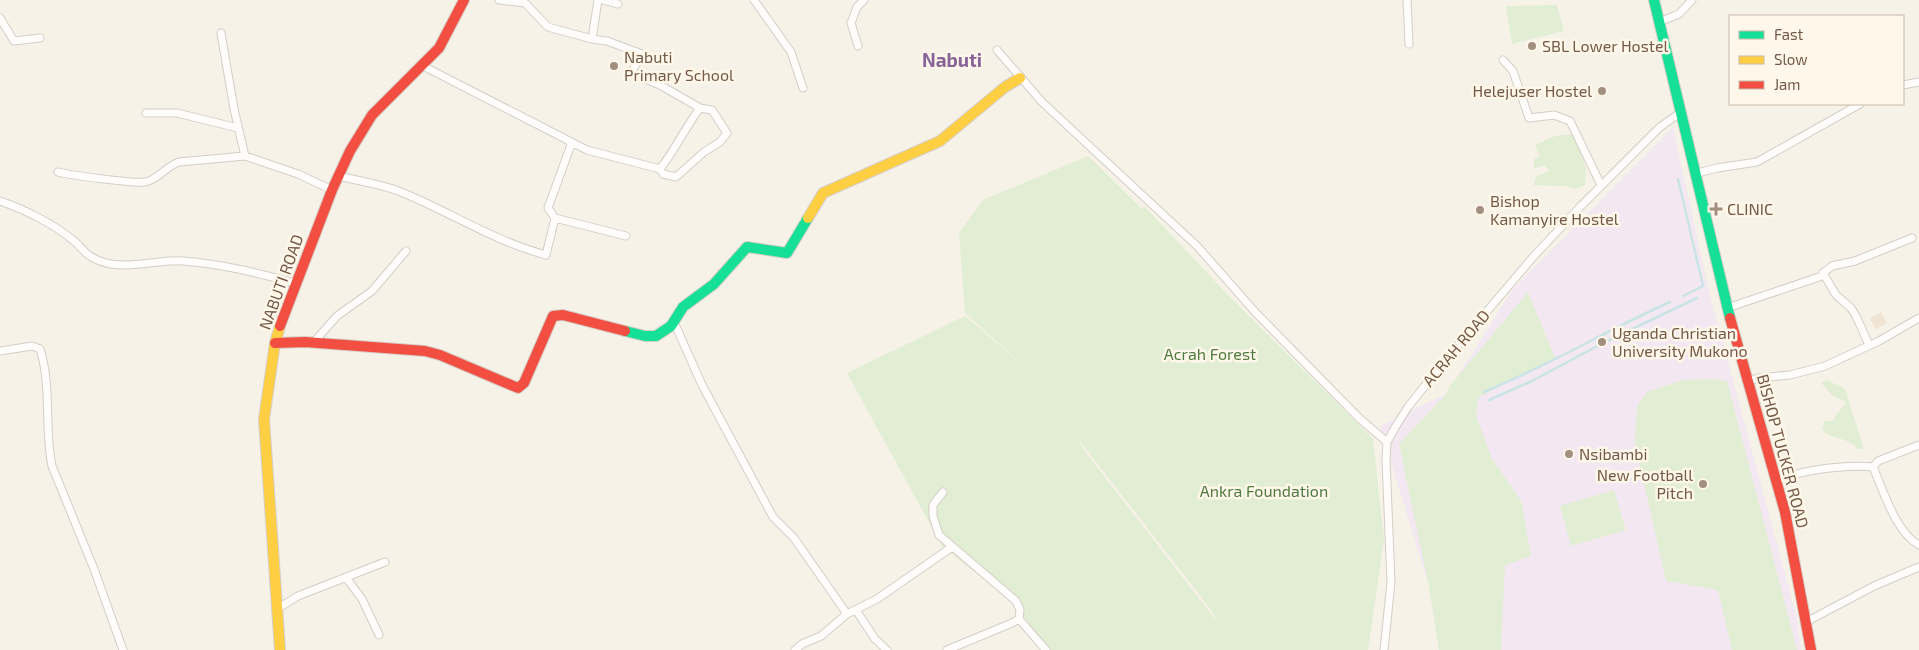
<svg xmlns="http://www.w3.org/2000/svg" width="1919" height="650" font-family="'Exo 2',sans-serif">
<style>
.residential{fill:#f0e5d5}
.education{fill:#f3e8f1}
.green{fill:#e1eed3;fill-rule:evenodd}
.lines{fill:none;stroke-linecap:round;stroke-linejoin:round}
.stream{stroke:#cae3e7;stroke-width:2.5}
.street-casing{stroke:#d4cec6;stroke-width:9}
.fast-casing{stroke:#d5cec5;stroke-width:12}
.slow-casing{stroke:#d5cec5;stroke-width:12}
.jam-casing{stroke:#d5cec5;stroke-width:12}
.street{stroke:#fefdfc;stroke-width:7}
.fast{stroke:#16e098;stroke-width:10}
.slow{stroke:#ffcf43;stroke-width:10}
.jam{stroke:#f24e42;stroke-width:10}
.poi-dot{fill:#a28f80;stroke:#fff7e9;stroke-width:2}
.labels{text-anchor:middle;stroke-width:5;stroke-linejoin:round;paint-order:stroke}
.poi-label{font-size:16px;fill:#755a48;stroke:#fff7e9;text-anchor:start}
.street-label{font-size:16px;fill:#755a48;stroke:#fff7e9}
.park-label{font-size:16px;fill:#4f7b40;stroke:#fff7e9}
.quarter-label{font-size:19px;font-weight:bold;fill:#896498;stroke:#fff7e9}
</style>
<rect width="100%" height="100%" fill="#f6f2e8"/>
<path class="residential" d="M1881,312l6,11 -11,6 -6,-10z"/>
<path class="education" d="M1673,127l36,164 88,327 4,32h-362l-10,-63 -49,-161 67,-33 66,-104z"/>
<path class="green" d="M1557,5l7,26 -52,13 -6,-38z
M1574,134l12,34 -1,17 -9,4 -11,-3 -32,-1 4,-9 12,-5 -4,-6 -11,4v-10l6,-3 -5,-11 20,-9z
M1088,156l53,52 4,-1 83,88 145,144 11,101 -16,110h-321l-31,-45 -74,-59 -95,-173 118,-57 64,54 -64,-57 -6,-80 24,-33zM1076,436l136,175 6,12 -132,-170z
M1528,292l27,66 -76,39 -3,18 15,42 30,44 10,55 -26,9 -4,85h-62l-10,-63 -30,-143 48,-51 2,-6z
M1713,379l14,2 70,269h-65l-14,-60 -52,-9 -31,-138 2,-36 10,-15 37,-12z
M1827,380l18,9 19,60h-6c-10,-12 -25,-9 -36,-19l3,-9h7l14,-19 -14,-7 -11,-12z
M1614,490l12,40 -55,16 -11,-40z"/>
<g class="lines">
<path class="stream" d="M1678,179l25,107 -20,10
M1484,392c64,-26 123,-62 186,-90
M1489,400l43,-19 69,-37 96,-46"/>
<g class="street-casing">
<path id="street" d="M499,0l26,3 23,24 44,12 6,-39
M603,0l15,4
M754,0l37,52 12,36
M1407,0l2,44
M0,18l14,23 26,-3
M1659,22l20,-8 13,-14
M221,33l13,76 11,47
M592,39l15,2 35,13 -11,19 29,12 40,23
M858,46l-7,-23 6,-16 7,-7
M997,50l45,52 155,144 59,67 103,105 28,24
M1503,60l10,11 16,47 25,-3 16,6 31,64
M423,66l164,84 73,19c15,-19 25,-41 40,-61l12,2 15,23 -7,9 -16,10 -28,25 -13,-3 -3,-5
M1903,85l16,-3
M146,113h31l61,15
M58,172c11,3 78,12 87,10 13,-2 21,-16 34,-20l66,-6 53,18 34,16
M1694,174l23,-6 40,-6 103,-58
M338,176c21,5 43,8 63,16 49,20 93,49 145,63l9,-37 -7,-10 24,-66
M0,201c24,8 54,23 74,40 11,9 10,14 26,20 26,10 56,-2 83,0 39,3 75,12 112,22
M555,218l71,18
M1823,273l9,-7 23,-5 57,-23
M1727,308l95,-32 1,-3 13,22 15,13 5,8 13,29
M671,326l5,1 2,4 24,54 71,132 21,21 53,76
M314,342l23,-26 35,-25 34,-40
M0,351l32,-5 8,3c12,37 4,79 12,117l42,103 29,81
M1749,381l9,-3 32,-3 35,-9 54,-25 40,-23
M1873,467l5,-6 41,-16
M1777,481c23,-11 69,-17 96,-14 10,23 23,66 46,78
M943,492l-10,13v11l6,19 77,66 4,9 -1,9 -7,4 -65,27
M347,579l15,20 17,36
M277,609l21,-13 87,-34
M856,610l19,29 12,11
M1019,619l27,31
M1806,622l68,-36 45,-19
M795,650l7,-6 19,-8 26,-22 30,-15 75,-52
M1384,650l7,-68 -5,-122 1,-18 9,-16 12,-19 35,-44 91,-107 46,-49 80,-80 20,-14"/>
</g>
<g class="fast-casing">
<path id="fast" d="M1654,0l76,318
M625,331l20,5h11l15,-10 12,-19 31,-23 33,-37 40,6 21,-35"/>
</g>
<g class="slow-casing">
<path id="slow" d="M808,218l15,-25 117,-52 65,-54 15,-9
M280,326l-5,17 -11,76 16,231"/>
</g>
<g class="jam-casing">
<path id="jam" d="M1730,318l55,194 26,138
M280,326l52,-136 18,-39 22,-36 67,-67 25,-48
M275,343l30,-1 120,9 15,4 78,33 6,-5 29,-67 10,-1 62,16"/>
</g>
<use href="#street" class="street"/>
<use href="#fast" class="fast"/>
<use href="#slow" class="slow"/>
<use href="#jam" class="jam"/>
</g>
<g class="poi-dot">
<circle cx="1532" cy="46" r="5"/>
<circle cx="614" cy="66" r="5"/>
<circle cx="1602" cy="91" r="5"/>
<path d="M1713.5 201.5h5v5h5v5h-5v5h-5v-5h-5v-5h5z"/>
<circle cx="1480" cy="210" r="5"/>
<circle cx="1602" cy="342" r="5"/>
<circle cx="1569" cy="454" r="5"/>
<circle cx="1703" cy="484" r="5"/>
</g>
<g class="labels">
<g class="poi-label">
<text x="1542" y="52">SBL Lower Hostel</text>
<text x="624" y="63">Nabuti<tspan x="624" dy="18">Primary School</tspan></text>
<text x="1592" y="97" text-anchor="end">Helejuser Hostel</text>
<text x="1490" y="207">Bishop<tspan x="1490" dy="18">Kamanyire Hostel</tspan></text>
<text x="1727" y="215">CLINIC</text>
<text x="1612" y="339">Uganda Christian<tspan x="1612" dy="18">University Mukono</tspan></text>
<text x="1579" y="460">Nsibambi</text>
<text x="1693" y="481" text-anchor="end">New Football<tspan x="1693" dy="18">Pitch</tspan></text>
</g>
<g class="street-label">
<text transform="translate(281 282) rotate(-70)" y="6">NABUTI ROAD</text>
<text transform="translate(1456 348) rotate(-50)" y="6">ACRAH ROAD</text>
<text transform="translate(1783 451) rotate(75)" y="6">BISHOP TUCKER ROAD</text>
</g>
<g class="park-label">
<text x="1210" y="360">Acrah Forest</text>
<text x="1264" y="497">Ankra Foundation</text>
</g>
<g class="quarter-label">
<text x="952" y="67">Nabuti</text>
</g>
</g>
<rect x="1729" y="15" width="175" height="90" fill="#fff7e9" stroke="#c8b8a9"/>
<rect x="1739" y="31" width="25" height="8" fill="#16e098" stroke="#c8b8a9"/>
<text x="1774" y="40" font-size="15" fill="#755a48">Fast</text>
<rect x="1739" y="56" width="25" height="8" fill="#ffcf43" stroke="#c8b8a9"/>
<text x="1774" y="65" font-size="15" fill="#755a48">Slow</text>
<rect x="1739" y="81" width="25" height="8" fill="#f24e42" stroke="#c8b8a9"/>
<text x="1774" y="90" font-size="15" fill="#755a48">Jam</text>
</svg>
